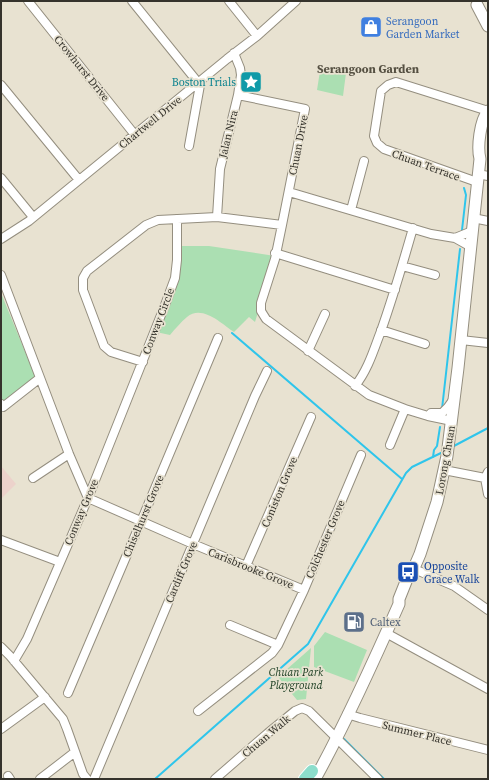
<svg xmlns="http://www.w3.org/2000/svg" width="489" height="780" font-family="'Source Serif 4',serif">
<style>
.education{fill:#ecd2cb}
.green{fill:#abdfb2}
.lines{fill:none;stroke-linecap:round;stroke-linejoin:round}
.stream{stroke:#2fc5eb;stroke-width:2}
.street-casing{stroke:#948e7f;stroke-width:10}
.secondary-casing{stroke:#948e7f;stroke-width:13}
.primary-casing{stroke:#fff;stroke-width:14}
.street{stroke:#fff;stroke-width:8}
.secondary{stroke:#fff;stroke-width:11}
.primary{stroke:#8cddcb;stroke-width:12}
.labels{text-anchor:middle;stroke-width:3.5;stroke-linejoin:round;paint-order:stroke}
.shop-label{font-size:11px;fill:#366cbe;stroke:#e8e2d1;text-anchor:start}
.street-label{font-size:11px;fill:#35332c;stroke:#e8e2d1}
.culture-label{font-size:11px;fill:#0d838f;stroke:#e8e2d1;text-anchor:end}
.transit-label{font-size:11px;fill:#164399;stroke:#e8e2d1;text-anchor:start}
.service-label{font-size:11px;fill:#4e5e75;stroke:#e8e2d1;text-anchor:start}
.park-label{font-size:11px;font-style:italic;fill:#16391d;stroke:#e8e2d1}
.neighbourhood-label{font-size:12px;font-weight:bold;fill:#555042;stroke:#e8e2d1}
</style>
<rect width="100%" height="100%" fill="#e8e2d1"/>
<path class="education" d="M1,466l15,18 -15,15z"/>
<path class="green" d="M320,71l26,2 -3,23 -26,-6z
M177,246h32l66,10 -20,66 -6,-5 -15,15c-12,-8 -32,-28 -47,-15 -6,5 -12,12 -17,18l-14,-3 19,-46z
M1,293l34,83 -28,24 -5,1z
M325,632l42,18 -13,32 -40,-15v-21z
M311,648l-5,51 -9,1 -19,-23z"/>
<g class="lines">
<path class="stream" d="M462,230l4,-35 -2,-7
M232,333l170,146
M442,409l18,-160
M452,447l36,-19
M433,457l1,-7 3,-4 3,-19
M344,739l40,40
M155,779l153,-135 98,-171 6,-6 31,-15"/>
<g class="street-casing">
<path id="street" d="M28,1l107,134
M132,1l68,84 -11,61
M229,1l28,35
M1,85l78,95
M238,95l67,14 -23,116 -7,34 -14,44v8l5,8 103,76 36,14 23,7 24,5
M478,174l10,2
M1,178l32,39
M477,182l-93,-33 -7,-6 -3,-7 7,-45 7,-6 8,-3 92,29
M289,192l142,42 24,4 17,-7
M351,210l13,-49
M217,217l3,-48 18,-74 3,-20 -1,-7 -6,-15
M473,218l15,3
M455,238l16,9
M1,239l28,-18 198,-162 30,-23 39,-35
M275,253l120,37
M402,266l33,9
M1,275l68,179 19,44 105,46 111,46
M381,330l44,14
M461,340l27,3
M308,351l17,-37
M143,362l-32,-10 -7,-6 -21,-56v-12l4,-7 59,-46 12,-5 59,-3 65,8
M355,386c13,-16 19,-37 26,-55 12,-34 22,-68 32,-103
M1,404l2,3 37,-29
M431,413h11l6,-6 5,-7
M390,445l15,-36
M444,470l41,8
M488,472l-3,6 3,16
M33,478l36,-24
M1,540l59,22
M246,566l65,-149
M414,569l40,17 34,24
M230,625l48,20
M386,633l102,56
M1,647l9,9 53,63 4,10 16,45 4,5
M14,661l13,-22 61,-141 77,-193 10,-27 2,-18v-41
M68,693l72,-169 78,-186
M198,711l74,-58 6,-8 26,-55 57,-135
M347,714l13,4 128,32
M1,729l44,-32
M8,776l2,3
M40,779l35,-27
M94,779l161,-383 12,-25
M215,779l53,-46 27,-22 7,-3 7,3 69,68"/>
</g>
<g class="secondary-casing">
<path id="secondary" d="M477,5l11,21
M315,779c31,-56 58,-116 84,-175v-5l8,-20 4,-4 9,-21 17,-52 10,-46 11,-88 22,-209c-3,-12 0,-38 8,-48"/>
</g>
<g class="primary-casing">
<path id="primary" d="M305,779l7,-8"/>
</g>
<use href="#street" class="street"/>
<use href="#secondary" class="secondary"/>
<use href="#primary" class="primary"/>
</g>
<defs>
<g id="shop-square" transform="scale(1.15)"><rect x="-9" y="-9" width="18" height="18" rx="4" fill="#3f7fe0" stroke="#e8e2d1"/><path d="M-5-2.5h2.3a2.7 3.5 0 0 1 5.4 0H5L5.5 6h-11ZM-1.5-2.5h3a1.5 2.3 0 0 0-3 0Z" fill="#fff"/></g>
<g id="sight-square" transform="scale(1.15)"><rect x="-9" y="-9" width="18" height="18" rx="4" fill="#0f9aa8" stroke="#e8e2d1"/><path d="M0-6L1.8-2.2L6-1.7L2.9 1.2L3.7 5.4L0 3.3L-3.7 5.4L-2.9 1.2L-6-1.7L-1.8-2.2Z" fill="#fff"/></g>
<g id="bus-square" transform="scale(1.15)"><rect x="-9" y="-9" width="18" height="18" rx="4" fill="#1a4fb4" stroke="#e8e2d1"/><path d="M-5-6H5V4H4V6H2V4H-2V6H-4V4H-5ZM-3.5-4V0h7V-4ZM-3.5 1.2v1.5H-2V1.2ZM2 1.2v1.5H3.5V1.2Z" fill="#fff"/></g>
<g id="fuel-square" transform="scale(1.15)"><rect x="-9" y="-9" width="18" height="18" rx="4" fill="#5c6f8a" stroke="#e8e2d1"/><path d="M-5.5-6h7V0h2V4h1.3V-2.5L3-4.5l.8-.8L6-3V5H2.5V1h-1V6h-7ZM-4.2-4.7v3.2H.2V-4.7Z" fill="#fff"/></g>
</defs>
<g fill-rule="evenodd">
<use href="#shop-square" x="371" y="27"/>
<use href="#sight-square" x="251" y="82"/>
<use href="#bus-square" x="408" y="572"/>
<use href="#fuel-square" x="354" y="622"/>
</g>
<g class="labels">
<g class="shop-label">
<text x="386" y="25">Serangoon<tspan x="386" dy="13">Garden Market</tspan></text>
</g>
<g class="street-label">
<text transform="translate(82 68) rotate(51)" y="4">Crowhurst Drive</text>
<text transform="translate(150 122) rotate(-39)" y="4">Chartwell Drive</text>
<text transform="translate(228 134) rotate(-76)" y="4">Jalan Nira</text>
<text transform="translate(298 145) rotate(-79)" y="4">Chuan Drive</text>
<text transform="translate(426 165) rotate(20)" y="4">Chuan Terrace</text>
<text transform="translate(158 321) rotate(-69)" y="4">Conway Circle</text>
<text transform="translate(445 460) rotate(-80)" y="4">Lorong Chuan</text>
<text transform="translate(279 492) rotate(-67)" y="4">Coniston Grove</text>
<text transform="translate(81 512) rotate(-67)" y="4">Conway Grove</text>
<text transform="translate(143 516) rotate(-67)" y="4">Chiselhurst Grove</text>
<text transform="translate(325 539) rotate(-67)" y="4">Colchester Grove</text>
<text transform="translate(251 568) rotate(22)" y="4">Carisbrooke Grove</text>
<text transform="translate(181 572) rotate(-67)" y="4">Cardiff Grove</text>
<text transform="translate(417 733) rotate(14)" y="4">Summer Place</text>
<text transform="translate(266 736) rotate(-40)" y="4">Chuan Walk</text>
</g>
<g class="culture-label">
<text x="236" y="86">Boston Trials</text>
</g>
<g class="transit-label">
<text x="424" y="570">Opposite<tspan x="424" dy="13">Grace Walk</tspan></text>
</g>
<g class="service-label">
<text x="370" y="626">Caltex</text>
</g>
<g class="park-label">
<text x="296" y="676">Chuan Park<tspan x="296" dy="13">Playground</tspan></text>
</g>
<g class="neighbourhood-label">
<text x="368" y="73">Serangoon Garden</text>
</g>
</g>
<rect width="489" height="780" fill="none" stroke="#35332c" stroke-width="4"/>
</svg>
